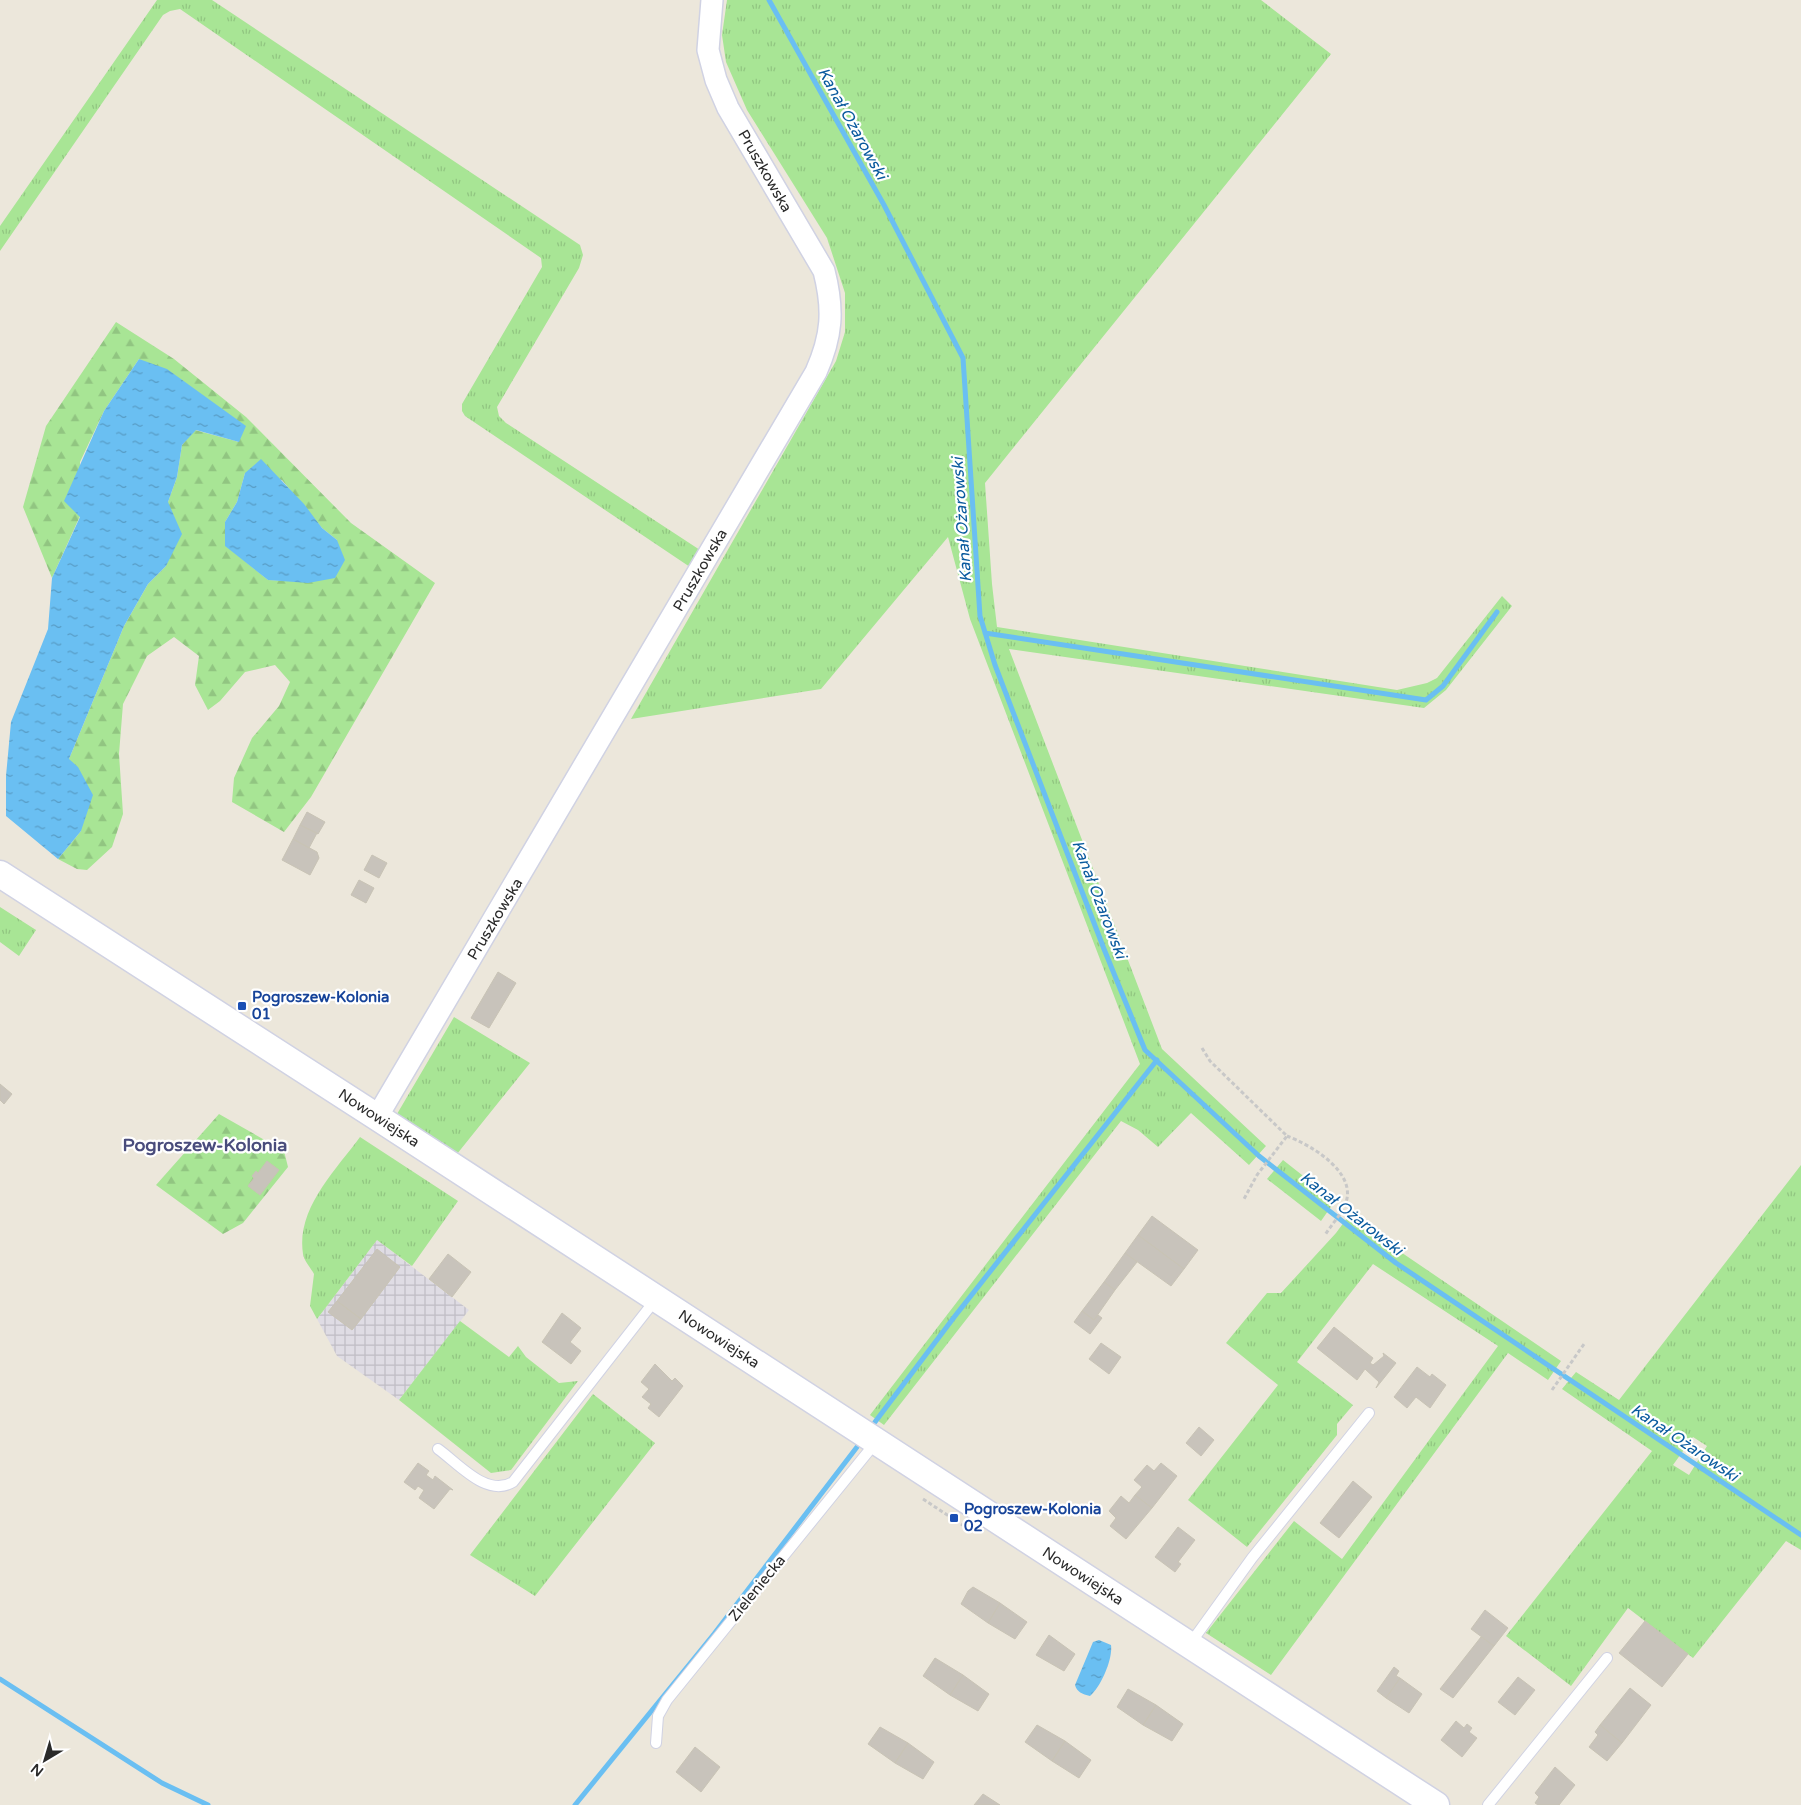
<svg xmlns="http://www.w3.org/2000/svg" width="1801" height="1805" font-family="'Varela Round',sans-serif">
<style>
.industrial{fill:url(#industrial-grid)}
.grass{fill:url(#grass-tufts);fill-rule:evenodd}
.forest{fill:url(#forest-firs);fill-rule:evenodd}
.water{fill:url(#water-ripples)}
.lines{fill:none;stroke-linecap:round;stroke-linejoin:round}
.stream{stroke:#6abff2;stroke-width:5}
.building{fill:#c8c3bb;stroke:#c8c3b5}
.service-casing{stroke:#d0d2e3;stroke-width:12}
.minor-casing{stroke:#d0d2e3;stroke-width:24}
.tertiary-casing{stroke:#d0d2e3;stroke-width:29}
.path{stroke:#c8c8c8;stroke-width:3;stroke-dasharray:4 2.5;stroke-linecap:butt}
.service{stroke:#fff;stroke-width:10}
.minor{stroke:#fff;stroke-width:21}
.tertiary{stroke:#fff;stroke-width:26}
.transit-dot{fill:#1a4fb4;stroke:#fff;stroke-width:2}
.labels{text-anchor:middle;stroke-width:4.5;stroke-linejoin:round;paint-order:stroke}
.street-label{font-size:15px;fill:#2a2a2a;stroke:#fff}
.transit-label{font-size:15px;font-weight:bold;fill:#164399;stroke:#fff;text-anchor:start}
.water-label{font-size:16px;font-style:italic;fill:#095a9e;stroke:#fff}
.quarter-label{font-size:18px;font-weight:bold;fill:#494c7c;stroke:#fff}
</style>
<defs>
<pattern id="industrial-grid" width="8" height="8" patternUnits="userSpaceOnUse" patternTransform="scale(1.25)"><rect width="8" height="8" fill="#dfdce4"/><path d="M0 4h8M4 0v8" fill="none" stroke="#c0bdc4"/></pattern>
<pattern id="grass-tufts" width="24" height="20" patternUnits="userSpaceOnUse" patternTransform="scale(1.25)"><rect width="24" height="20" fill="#a8e595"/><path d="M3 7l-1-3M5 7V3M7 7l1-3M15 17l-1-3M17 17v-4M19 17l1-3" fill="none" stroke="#91c581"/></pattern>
<pattern id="forest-firs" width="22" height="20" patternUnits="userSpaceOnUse" patternTransform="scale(1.25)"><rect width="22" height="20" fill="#a8e595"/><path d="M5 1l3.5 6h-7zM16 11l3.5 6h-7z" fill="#91c581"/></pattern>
<pattern id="water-ripples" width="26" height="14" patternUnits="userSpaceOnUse" patternTransform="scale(1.25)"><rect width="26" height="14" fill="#6abff2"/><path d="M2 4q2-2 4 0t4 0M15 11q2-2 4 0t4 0" fill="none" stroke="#579bc4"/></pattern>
</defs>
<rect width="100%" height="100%" fill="#ece7db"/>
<path class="industrial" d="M377,1240l92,70 -70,90 -62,-44 -20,-37z"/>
<path class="grass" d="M157,0h55l368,245 3,10 -4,13 -82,139 2,9 7,7 194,127 -10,17 -225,-151 -3,-5v-7l80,-137 -1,-9 -361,-249 -10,2 -7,4 -163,236v-25z
M727,0h534l70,54 -346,429 7,101 5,43 400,63 30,-7 10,-5 65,-82 10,10 -66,84 -22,18 -415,-59 153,400 104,97 -17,19 -58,-52 -33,34 -20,-17 -17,-9 -237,304 -14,-10 270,-351 -170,-445 -22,-82 -127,152 -190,30 205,-358 9,-29v-39l-18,-55 -80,-128 -21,-48 -4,-27z
M0,907l36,23 -17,26 -19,-14z
M454,1017l76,46 -73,91 -60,-40z
M360,1137l98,64 -46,65 -35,-26 -60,79 -7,-13 4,-32c-3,-6 -10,-13 -11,-20 -7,-45 32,-83 57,-117z
M1283,1160l52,41 -14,20 -54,-42z
M1801,1165v385l-15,-9 -93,117 -65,-50 -57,78 -65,-50 146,-185 -90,-62 14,-17 43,28zM1693,1437l14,9 -18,29 -16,-10z
M1350,1214l36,28 175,119 -13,19 -40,-27 -237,322 -65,-42 88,-112 48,38 156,-213 -125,-82 -76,98 56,43 -16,19v11l-90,112 -59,-47 90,-115 -52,-42 41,-50h14l55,-60z
M460,1321l49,36 9,-11 8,11 33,26 19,-2 -67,89 -20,3 -92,-73z
M593,1394l62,49 -120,153 -65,-41z"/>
<path class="forest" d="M116,322l58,37 72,58 105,106 84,60 -124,214 -27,35 -52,-30 2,-24 18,-40 27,-32 11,-24 -15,-17 -30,7 -25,29 -12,9 -13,-25 4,-29 -25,-19 -27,19 -24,48 -4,50 4,60 -11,33 -25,23 -10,-1 -19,-10 23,-28 -12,-72 55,-133 24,-42 18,-18 2,-64 9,-25 5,-32 13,-15 44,12 -100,-83 -35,52 -24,51v54l-28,62 -29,-71 23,-81zM245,473l37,7 40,48 15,12 -49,41 -20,-1 -43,-35v-23l12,-20z
M219,1114l65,37 4,16 -45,56 -20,11 -67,-49z"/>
<path class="water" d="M139,359l28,10 79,57 -7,16 -43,-12 -14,15 -5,32 -9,25 14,32 -16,32 -18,18 -24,42 -55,133 9,8 15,28 -12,36 -23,28 -52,-43v-40l5,-54 37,-93 4,-51 28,-61 -16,-16 40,-90z
M261,459l43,45 18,24 15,12 8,20 -10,18 -27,5 -40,-3 -43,-34v-24l12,-20 8,-29z
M1099,1640l12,5c2,14 -10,42 -21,51 -8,-2 -13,-4 -15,-11l18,-43z"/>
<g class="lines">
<path class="stream" d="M769,0l115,205 79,153 17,258 15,49 109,284 41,101 114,106 137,107 405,272
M985,633l441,67 17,-14 54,-74
M875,1422l80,-106 202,-256
M0,1679l162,104 46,22
M575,1805l139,-171 143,-187"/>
</g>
<path class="building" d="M307,812l18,10 -7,12 -18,-9z
M300,825l17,8 -8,15 -16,-9z
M293,839l24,13 2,6 -9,17 -28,-15z
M372,855l15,8 -8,15 -15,-8z
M359,880l15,8 -8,15 -15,-8z
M498,972l18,11 -27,45 -18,-10z
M0,1084l12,10 -8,10 -4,-4z
M267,1161l12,9 -19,25 -12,-9 6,-8 -2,-2 4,-5 2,2z
M1152,1216l46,34 -14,19 -46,-34z
M1138,1235l46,34 -13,17 -46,-33z
M377,1249l23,18 -39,52 -24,-18z
M1125,1253l12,9 -22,28 -11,-8z
M448,1254l23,18 -19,25 -23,-18z
M1104,1282l11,8 -21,30 -12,-9z
M337,1301l24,18 -9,11 -24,-18z
M1082,1311l12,9 4,-5 4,3 -12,16 -16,-12z
M562,1313l19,15 -11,14 11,9 -10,13 -29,-22z
M1334,1327l39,31 -3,5 3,2 11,-9 -1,-3 13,10 -20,25 3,-6 -14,-13 -8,11 -40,-32z
M1101,1343l20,14 -12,17 -20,-15z
M655,1364l17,17 3,-3 8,8 -24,31 -11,-9 3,-4 -9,-7 7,-8 -8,-7z
M1417,1367l13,10 2,-3 14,11 -16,23 -14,-11 -9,11 -13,-11z
M1199,1427l15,13 -13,16 -15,-13z
M418,1463l11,8 -3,4 7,5 2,-4 18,14 -3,-1 -16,20 -15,-11 5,-8 -6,-4 -3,4 -11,-8z
M1161,1463l16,13 -25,32 -17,-13 7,-8 -8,-7 13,-15 7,6z
M1353,1481l19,16 -33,41 -19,-15z
M1135,1495l17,13 -26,31 -16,-13 6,-8 -7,-7 12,-15 8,7z
M1178,1527l17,13 -17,22 3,2 -6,8 -20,-15z
M973,1587l27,16 -12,20 -27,-19 7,-13z
M1000,1603l27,19 -12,17 -27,-16z
M1485,1610l23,18 -14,18 -23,-17z
M1645,1621l43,33 -26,33 -43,-34z
M1049,1635l26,19 -11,17 -28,-16z
M1481,1637l13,9 -41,52 -13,-9z
M935,1658l28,17 -13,20 -27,-19z
M1394,1667l5,4 -3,5 4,2 -14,20 -9,-7z
M963,1675l26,19 -11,17 -28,-16z
M1518,1677l17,13 -20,25 -17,-13z
M1400,1678l22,16 -13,19 -23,-15z
M1630,1688l21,17 -29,38 -22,-18z
M1128,1689l28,16 -13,20 -26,-18z
M1156,1705l27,19 -11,17 -29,-16z
M1456,1721l8,7 3,-4 5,4 -3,4 8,6 -15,19 -21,-17z
M1037,1725l28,16 -13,20 -27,-19z
M1600,1725l22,18 -15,18 -18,-14 9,-12 -3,-3z
M880,1727l28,16 -13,20 -27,-19z
M1065,1741l26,19 -12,18 -27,-17z
M908,1743l26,19 -11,17 -28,-16z
M695,1747l25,20 -19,25 -25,-20z
M1555,1767l20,18 -16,20h-21l-3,-2 4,-6 -4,-4z
M983,1794l17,11h-26z"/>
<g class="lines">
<g class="service-casing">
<path id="service" d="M438,1449c21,15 49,49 75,33l143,-183
M1190,1644l62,-86 117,-145
M656,1743l2,-27 9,-16 209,-258
M1488,1805l119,-147"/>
</g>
<g class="minor-casing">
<path id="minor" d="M377,1117l439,-745c16,-36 18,-62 8,-101l-96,-163 -12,-28 -8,-30 4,-50"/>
</g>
<g class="tertiary-casing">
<path id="tertiary" d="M0,874l377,243 1059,688"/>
</g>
<path class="path" d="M1202,1048l8,13 77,75 -30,39 -13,24
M1287,1136c24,9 72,37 58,69 -4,10 -14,20 -20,30
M1552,1390l32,-46
M923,1499l47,31"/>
<use href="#service" class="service"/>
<use href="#minor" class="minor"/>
<use href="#tertiary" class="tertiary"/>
</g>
<g class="transit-dot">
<rect x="237" y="1001" width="10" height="10" rx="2.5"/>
<rect x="949" y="1513" width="10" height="10" rx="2.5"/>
</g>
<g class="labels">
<g class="street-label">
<text transform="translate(765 171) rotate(60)" y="5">Pruszkowska</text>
<text transform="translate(700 570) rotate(-60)" y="5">Pruszkowska</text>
<text transform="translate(495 919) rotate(-59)" y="5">Pruszkowska</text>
<text transform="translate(379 1118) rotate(33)" y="5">Nowowiejska</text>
<text transform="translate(719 1339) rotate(33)" y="5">Nowowiejska</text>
<text transform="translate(1083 1576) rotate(33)" y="5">Nowowiejska</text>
<text transform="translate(757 1588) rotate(-51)" y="5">Zieleniecka</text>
</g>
<g class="transit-label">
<text x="252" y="1002">Pogroszew-Kolonia<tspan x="252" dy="17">01</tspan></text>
<text x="964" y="1514">Pogroszew-Kolonia<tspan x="964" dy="17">02</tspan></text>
</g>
<g class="water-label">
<text transform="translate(853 123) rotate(61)" y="6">Kanał Ożarowski</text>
<text transform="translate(961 520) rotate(-94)" y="6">Kanał Ożarowski</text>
<text transform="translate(1100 899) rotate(69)" y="6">Kanał Ożarowski</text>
<text transform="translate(1352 1213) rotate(38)" y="6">Kanał Ożarowski</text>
<text transform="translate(1685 1442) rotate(34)" y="6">Kanał Ożarowski</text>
</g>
<g class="quarter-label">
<text x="205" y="1151">Pogroszew-Kolonia</text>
</g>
</g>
<g transform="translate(45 1760) rotate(218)" stroke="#ffffff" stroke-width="4" paint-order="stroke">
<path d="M0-4L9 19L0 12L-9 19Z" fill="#2a2a2a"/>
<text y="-8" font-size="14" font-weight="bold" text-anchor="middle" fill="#2a2a2a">N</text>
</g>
</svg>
